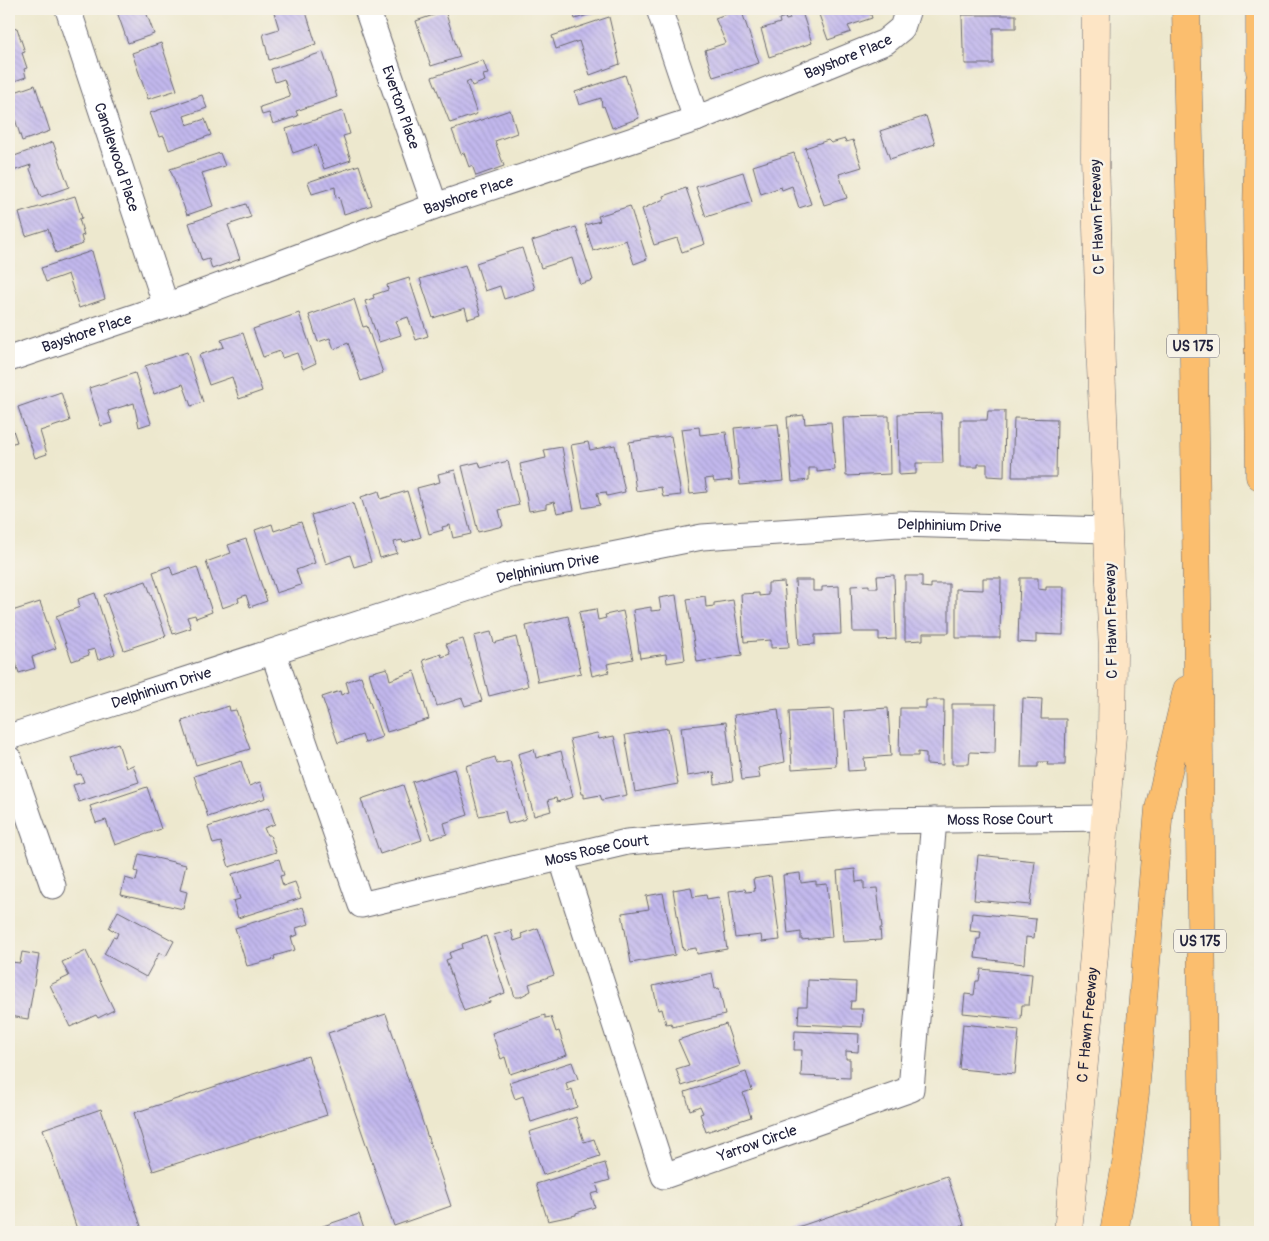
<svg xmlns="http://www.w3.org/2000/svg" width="1269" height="1241" font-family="Pangolin,sans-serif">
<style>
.building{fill:url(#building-back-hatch)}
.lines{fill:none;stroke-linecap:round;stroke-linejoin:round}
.minor-casing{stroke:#69676e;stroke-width:27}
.secondary-casing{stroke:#69676e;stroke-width:29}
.motorway-casing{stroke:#69676e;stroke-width:29}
.minor{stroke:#fff;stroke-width:25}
.secondary{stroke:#fde5c5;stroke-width:28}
.motorway{stroke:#fbbe6e;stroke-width:28}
.labels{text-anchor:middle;stroke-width:5;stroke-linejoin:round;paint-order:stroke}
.shield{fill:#f7f3e8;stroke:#62616f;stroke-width:1}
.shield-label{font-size:14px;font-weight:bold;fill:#22223b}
.street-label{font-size:15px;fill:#22223b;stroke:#f7f3e8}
</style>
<defs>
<pattern id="building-back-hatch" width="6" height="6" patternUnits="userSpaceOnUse" patternTransform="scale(1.25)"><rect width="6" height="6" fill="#c2b8ed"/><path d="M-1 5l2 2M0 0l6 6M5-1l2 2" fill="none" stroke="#a69ecc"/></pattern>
</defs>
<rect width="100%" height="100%" fill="#f7f3e8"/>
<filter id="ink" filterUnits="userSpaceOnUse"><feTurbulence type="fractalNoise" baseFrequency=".02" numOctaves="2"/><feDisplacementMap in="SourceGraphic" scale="10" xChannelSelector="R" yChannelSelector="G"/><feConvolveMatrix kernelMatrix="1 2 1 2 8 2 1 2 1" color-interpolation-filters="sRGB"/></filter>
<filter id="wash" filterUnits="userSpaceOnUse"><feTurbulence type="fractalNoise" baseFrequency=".0096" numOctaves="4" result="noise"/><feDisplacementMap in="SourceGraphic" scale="20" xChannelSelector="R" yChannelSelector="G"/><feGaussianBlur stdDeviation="1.12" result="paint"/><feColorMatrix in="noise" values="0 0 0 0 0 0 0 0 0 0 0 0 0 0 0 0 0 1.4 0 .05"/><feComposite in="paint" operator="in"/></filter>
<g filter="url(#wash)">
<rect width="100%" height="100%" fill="#ede8ce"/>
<g id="blocks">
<path class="building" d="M116,9h29l9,25 -26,9z
M273,9h32l11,35 -47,16 -6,-26 16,-5z
M572,9h29v2l-26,8z
M724,9h17l18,54 -46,14 -8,-27 21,-7 -11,-25 11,-4z
M787,9h14l11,34 -43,14 -8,-28 19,-6 -1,-4 6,-2 1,3 4,-1z
M817,9h52l3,9 -24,8 3,6 -23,8z
M445,11l15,46 -29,9 -15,-45z
M962,15h54v13h-23v36h-28v-15h-2z
M609,17l11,47 -30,11 -11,-34 -23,8 -4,-13z
M17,28l8,24 -3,1 5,15 -3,1 2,8 -17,6v-52z
M161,43l16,47 -29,9 -16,-46z
M323,52l14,45 -41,14 2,5 -25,8 -4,-11 -7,2 -2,-8 30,-10 -6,-18 -9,3 -4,-13z
M483,60l5,14 -5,1 2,6 -13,5 -2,-6 -4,2 11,32 -27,9 -18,-46z
M625,75l14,43 -27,10 -8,-22 -2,1 -1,-9 -22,7 -4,-13z
M35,85l15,46 -28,10 -8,-25 -5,2v-24z
M202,95l5,13 -23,8 3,9 18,-6 6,16 -42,15 -5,-14 -5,1 -9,-24z
M510,110l7,23 -22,8 9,25 -28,10 -4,-11 -3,2 -5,-14 -3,1 -9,-24z
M343,111l7,23 -7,2 8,24 -27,9 -8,-24 -23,8 -7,-24z
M926,116l9,28 -45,15 -10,-28z
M845,139l1,3 7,-2 9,27 -23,7 8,24 -23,7 -19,-57 23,-8 3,3z
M53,142l16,45 -28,10 -11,-28 1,-4 -21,7 -1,-14z
M220,153l5,13 -23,7 11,33 -26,9 -17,-46z
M794,153l17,51 -12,4 -7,-22 -10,4 -1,-3 -20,7 -8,-28z
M359,165l13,40 -28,9 -5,-17 -3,1 -1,-11 -23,7 -4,-12z
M743,172l9,30 -46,15 -10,-30z
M686,188l19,56 -23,8 -5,-14 -23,7 -12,-36 22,-10 -1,-3z
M75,196l7,22 -3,1 5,16 -3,1 2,8 -27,9 -8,-24 -22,7 -7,-23z
M246,204l5,13 -23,8 12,34 -28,10 -3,-10 -7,2 -13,-38z
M630,206l17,53 -13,5 -8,-24 -33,11 -8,-26 15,-4 -2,-5z
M576,227l17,53 -13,4 -8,-26 -31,10 -9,-27z
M522,248l13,41 -31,10 -4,-13 -15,5 -9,-28z
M92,251l13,48 -26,9 -11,-34 -22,8 -5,-14z
M465,265l16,50 -13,4 -3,-11 -32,10 -13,-39z
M409,278l19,58 -12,4 -8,-23 -12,4 5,14 -22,7 -14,-41 9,-3 -1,-3 15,-5 -1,-5z
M354,299l9,28 4,-1 16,47 -22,8 -13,-38 -14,6 -4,-11 -12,4 -9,-27z
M299,313l17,50 -13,6 -6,-16 -15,5 -2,-7 -17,6 -10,-28z
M243,333l19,58 -23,8 -7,-22 -23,8 -10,-30 25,-8 -3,-7z
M187,352l16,50 -12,4 -8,-22 -29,10 -9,-28z
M135,373l16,50 -12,4 -5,-24 -26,8 4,12 -11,3 -12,-38z
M61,392l9,29 -30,10 7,23 -12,4 -17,-51z
M988,411h17l-1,66 -17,-1v-12h-9v3h-18v-47h27z
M941,413l2,50h-27v11l-17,1 -1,-61z
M804,415l1,9 26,-2 4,48 -18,2v-4h-8v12l-17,2 -5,-65z
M889,416l1,58 -44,2 -3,-59z
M9,418l8,24 -8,2z
M1014,418l43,1 -1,58h-44z
M778,424l6,57 -44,4 -6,-57z
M699,427l1,8 26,-3 6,48 -18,2 -1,-4 -8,1 2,13 -17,2 -9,-65z
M671,436l10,59 -18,2 -2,-10 -25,4 -7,-49z
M588,442l2,8 25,-5 10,47 -18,4 -1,-4 -9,1 3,12 -17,3 -12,-63z
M562,447l12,63 -17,3 -3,-11 -8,2v4l-17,3 -9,-47 26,-6 -2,-8z
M508,461l11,44 -20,5 4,16 -25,6 -16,-66 17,-4 2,6z
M455,470l16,64 -18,4 -3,-13 -8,2 1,3 -14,4 -12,-46 23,-6 -2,-8z
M379,491l2,8 26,-8 14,46 -18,6 -1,-3 -8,2 3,11 -17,5 -19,-61z
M353,503l18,59 -17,5 -4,-12 -24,9 -15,-49z
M301,522l14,41 -19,7 5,15 -25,8 -21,-63 17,-6 2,7z
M246,539l21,62 -17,6 -4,-12 -8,3 1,4 -17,6 -16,-46 25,-9 -3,-8z
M170,566l3,9 24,-8 15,45 -16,6 -1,-3 -8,2 4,11 -18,6 -20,-62z
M894,575l2,64 -17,1v-8h-26l-2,-46 18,-1v3h9l-1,-12z
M905,576h17v11l9,1v-4h18v49h-26v7l-18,1z
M983,578h18l-1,60h-44v-49l27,1z
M1020,578h18v11l8,1v-3h18l-1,48 -27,-1v9l-18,-1z
M795,580h18v11h9v-4l17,-1 2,48 -26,1v9l-16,1z
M146,581l20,55 -42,14 -20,-55z
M784,582l5,65 -18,1v-8l-27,2 -3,-48 18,-1v3l9,-1v-12z
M95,593l20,61 -17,6 -3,-11 -8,2 2,4 -17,6 -16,-45 24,-9 -2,-8z
M676,595l9,65 -18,3 -1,-9 -26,4 -7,-48 18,-3v4l10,-1 -2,-12z
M705,596l1,11 8,-1v-3l19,-3 9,55 -45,7 -10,-63z
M40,602l16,46 -24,9 3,11 -16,5 -10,-31v-30z
M596,609l2,11 8,-2 -1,-3 18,-4 10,48 -26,5 2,8 -17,4 -13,-64z
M568,616l13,57 -43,9 -12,-56z
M491,632l3,11 22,-6 12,49 -39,10 -15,-60z
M463,639l19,62 -17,5 -3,-8 -25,8 -14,-46 18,-6 1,3 8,-3 -4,-10z
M387,668l3,12 24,-9 15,48 -42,13 -18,-59z
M361,676l21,61 -17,6 -3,-8 -24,8 -16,-46 18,-6 1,4 8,-3 -3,-10z
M1023,698l19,1 -1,20h25l-1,46h-18l1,-3h-10v5h-17z
M926,700h18l-1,65 -17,-1v-11l-8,-1v4h-19l1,-48h26z
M952,704h44l-1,49 -25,-1 -1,12h-17z
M229,706l1,5 6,-1 14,39 -54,16 -14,-44z
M888,708l3,48 -27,2 1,12 -17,1 -4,-60z
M778,709l7,53 -27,6 2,10 -18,2 -8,-65z
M833,709l3,57 -44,3 -3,-58z
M726,722l7,59 -18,3 -1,-12 -27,4 -6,-49z
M668,728l10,56 -43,8 -10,-57z
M597,733l2,6 15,-3 13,59 -25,5 -2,-5 -16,3v-4h-2l-12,-55z
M118,743l8,25 7,-3 6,17 -60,20 -6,-17 11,-3 -3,-8 -4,1 -5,-17z
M534,749l2,9 25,-7 12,46 -16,5 -1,-4 -8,2 3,11 -17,5 -16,-62z
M495,757l2,7 13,-3 16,58 -18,5 -3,-13 -26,5 -13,-50z
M241,761l8,25 11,-4 6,16 -58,19 -14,-41z
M454,769l14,46 -24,8 3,11 -16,5 -19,-57z
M403,785l19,55 -42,14 -19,-55z
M147,787l14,42 -46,16 -9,-25 -10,3 -6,-17z
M269,807l6,17 -11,4 3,7h3l6,17 -47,15 -8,-25 -8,2 -5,-17z
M139,854l47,11 -6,25 7,2 -4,17 -62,-14 4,-17 11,3 2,-9 -3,-1z
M978,855l57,6 -5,44 -56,-5z
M279,859l5,16 -4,1 3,10 12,-4 6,16 -63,20 -5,-17 7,-2 -8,-25z
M855,869l1,13 8,-1v8l13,-1 5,40h-2l1,12 -38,2 -6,-71z
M800,873l1,10 15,-2v4l11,-1 5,53 -31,3v-8l-13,2 -5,-59z
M771,876l9,64 -18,2 -1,-7 -26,3 -6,-47 16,-2 1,3 9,-1 -2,-12z
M691,887l2,10 13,-2 1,4 12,-2 8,52 -30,5 -1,-6 -13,2 -10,-60z
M663,893l12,62 -44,8 -9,-50 27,-4 -3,-13z
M303,907l6,17 -13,4 2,7 -7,2 4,13 -21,6 1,3 -28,7 -12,-38z
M118,911l56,30 -8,15 -7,-3 -13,24 -42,-23 9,-17 3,1 2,-5 -9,-5z
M972,913l64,6 -2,19 -8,-1 -2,27 -49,-6 2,-19h3l1,-7 -11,-1z
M538,928l16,47 -25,9 2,7 -11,6h-5l-21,-62 17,-5 3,11 9,-3 -2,-4z
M486,936l19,57 -16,6 1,3 -26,9 -18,-51 5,-2 -2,-5 14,-5 -1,-4z
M86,951l28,59 -16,8 -2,-3 -26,12 -20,-42 19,-9 -7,-14z
M22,952l17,3 -11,64 -18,-3 1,-8h-2v-50l2,1v3l9,1z
M981,969l51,5 -3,31h-7l-1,14 -58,-6 2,-19 9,1 2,-14h3z
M712,973l3,16 4,-1 6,27 -53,12 -1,-4 -5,1 -4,-15 -4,1 -5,-24z
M808,980l48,2 -1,19h-4l-1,8h13l-1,18 -64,-3 1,-18h8z
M386,1014l65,192 -57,20 -66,-193z
M545,1015v3l6,-1 5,15 3,-1 8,24 -57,19 -5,-17 -4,2 -9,-26z
M726,1024l14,42 -58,20 -6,-17 13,-4 -11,-25z
M963,1024l56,6 -4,44 -56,-5z
M795,1031l64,3 -1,18 -12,-1v8h4v19l-49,-2 1,-26h-8z
M308,1056l19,59 -174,56 -19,-58z
M572,1062l6,17 -12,4 2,8 4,-2 5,18 -46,15 -8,-26 -8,3 -6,-17z
M746,1072l6,18 -9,3 8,24 -45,15 -6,-18 3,-1 -3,-7 -10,4 -5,-18z
M101,1109l1,3 41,120h-65l-35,-103z
M576,1117l8,25 10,-3 6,17 -57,19 -14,-43z
M605,1163l5,17 -14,4 3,8 -8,2 4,13 -19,6v2l-28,6 -12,-37z
M947,1176l17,49 -23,7h-148l-1,-3z
M359,1214l6,18h-60z"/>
</g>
</g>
<g filter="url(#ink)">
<use href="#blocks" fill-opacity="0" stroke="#69676e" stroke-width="1"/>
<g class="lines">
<g class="minor-casing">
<g id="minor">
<path id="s1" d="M68,9l98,297"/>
<path id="s2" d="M367,9l68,197"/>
<path d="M659,9l37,110"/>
<path id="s3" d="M9,359l157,-53 269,-100 261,-87 189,-77 17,-14 6,-19"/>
<path id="s4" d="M273,652l88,253 266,-63 249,-21 229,-3"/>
<path id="s5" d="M9,737l497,-161 196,-39 197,-13 209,6"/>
<path d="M9,759l44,127"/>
<path id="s6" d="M561,857l103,319 247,-87 23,-269"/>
</g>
</g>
<g class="secondary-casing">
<g id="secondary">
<path id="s7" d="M1068,1232l26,-277 18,-220 1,-81 -12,-288 -6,-209 1,-148"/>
</g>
</g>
<g class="motorway-casing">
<path id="motorway" d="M1186,9l8,351 11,872
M1260,9v62
M1260,80l-3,133 3,263
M1114,1232l13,-73 8,-66 24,-284 28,-119"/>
</g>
<use href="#minor" class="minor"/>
<use href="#secondary" class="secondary"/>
<use href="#motorway" class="motorway"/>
</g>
</g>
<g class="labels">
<g class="shield">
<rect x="1167" y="334.5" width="52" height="23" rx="4"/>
<rect x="1174" y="929.5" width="52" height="23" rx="4"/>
</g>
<g class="shield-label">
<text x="1193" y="351">US 175</text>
<text x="1200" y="946">US 175</text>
</g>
<g class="street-label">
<text dy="5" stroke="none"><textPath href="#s3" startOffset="892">Bayshore Place</textPath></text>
<text dy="5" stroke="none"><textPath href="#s2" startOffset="104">Everton Place</textPath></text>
<text dy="5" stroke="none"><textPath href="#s1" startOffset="156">Candlewood Place</textPath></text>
<text dy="5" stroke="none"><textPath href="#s3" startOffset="488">Bayshore Place</textPath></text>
<text transform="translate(1097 217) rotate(-92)" y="5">C F Hawn Freeway</text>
<text dy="5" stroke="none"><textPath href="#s3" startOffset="82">Bayshore Place</textPath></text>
<text dy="5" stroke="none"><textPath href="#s5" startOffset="970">Delphinium Drive</textPath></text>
<text dy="5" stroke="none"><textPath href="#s5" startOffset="565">Delphinium Drive</textPath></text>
<text transform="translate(1111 621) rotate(-91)" y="5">C F Hawn Freeway</text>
<text dy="5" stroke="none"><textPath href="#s5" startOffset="160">Delphinium Drive</textPath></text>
<text dy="5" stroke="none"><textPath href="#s4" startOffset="915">Moss Rose Court</textPath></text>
<text dy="5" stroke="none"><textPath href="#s4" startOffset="510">Moss Rose Court</textPath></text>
<text dy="5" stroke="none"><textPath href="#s7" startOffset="208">C F Hawn Freeway</textPath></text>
<text dy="5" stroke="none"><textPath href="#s6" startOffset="434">Yarrow Circle</textPath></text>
</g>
</g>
<rect width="1269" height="1241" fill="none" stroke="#f7f3e8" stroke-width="30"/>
</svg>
